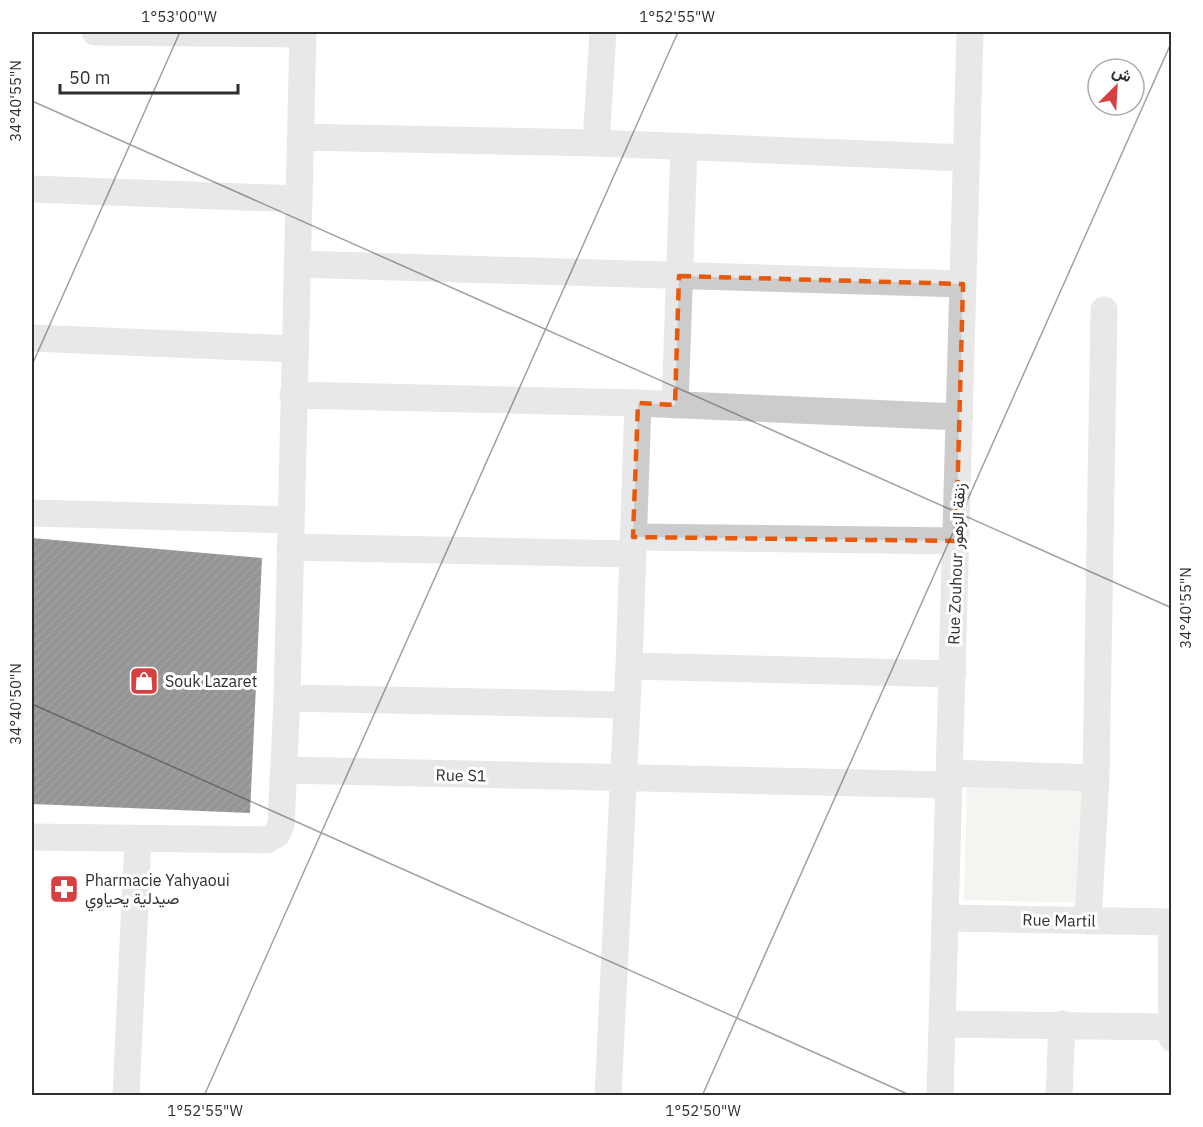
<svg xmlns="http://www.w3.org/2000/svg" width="1203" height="1127" font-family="'IBM Plex Sans',Vazirmatn,sans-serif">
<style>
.green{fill:#e4ebde}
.building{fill:url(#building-hatch)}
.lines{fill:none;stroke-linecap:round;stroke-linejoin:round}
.minor{stroke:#ccc;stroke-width:27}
.marked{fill:none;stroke:#e8590c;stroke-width:4.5;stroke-dasharray:12 8;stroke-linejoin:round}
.ticks{fill:none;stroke:#2f2f2f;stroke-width:1.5;stroke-opacity:0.45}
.labels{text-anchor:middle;stroke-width:6;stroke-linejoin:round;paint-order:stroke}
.street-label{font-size:16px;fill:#2f2f2f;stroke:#fff}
.poi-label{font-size:16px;fill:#2f2f2f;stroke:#fff;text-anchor:start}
.neatline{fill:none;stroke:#2f2f2f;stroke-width:2}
.ticks-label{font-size:15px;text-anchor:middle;fill:#2f2f2f}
</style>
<defs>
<pattern id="building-hatch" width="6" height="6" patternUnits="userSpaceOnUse" patternTransform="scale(1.5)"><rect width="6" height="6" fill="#161616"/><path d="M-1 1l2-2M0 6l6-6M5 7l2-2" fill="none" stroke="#303030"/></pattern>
</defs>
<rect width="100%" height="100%" fill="#fff"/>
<path class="green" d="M967,783l118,4 -3,116 -118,-3z"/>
<path class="building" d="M32,538l230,20 -12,255 -218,-9z"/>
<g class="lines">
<path class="minor" d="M95,32l208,2
M301,137l295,6 371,15
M596,143l7,-111
M32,189l267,10
M297,264l666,20
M32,338l263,11
M293,395l345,8 322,14
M675,405l9,-258
M32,513l259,7
M633,537l323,4
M290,547l342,7
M629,666l324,8
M287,698l339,7
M284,770l665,15
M950,773l146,5
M32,837l235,3 10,-6 4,-10 6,-126 16,-666
M947,918l225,4
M1088,921l8,-143 8,-468
M1171,922l1,116
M942,1024l230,3
M126,1096l12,-257
M608,1096l21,-430 9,-263
M940,1096l30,-1064
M1059,1096l3,-72"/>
</g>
<path d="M0 0H1203V1127H0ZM679,276l284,8 -7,257 -323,-4 5,-134 37,2z" fill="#fff" fill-opacity=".55" fill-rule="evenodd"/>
<path class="marked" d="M679,276l284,8 -7,257 -323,-4 5,-134 37,2z"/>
<path class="ticks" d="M32,101l1140,507M32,365l148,-333M32,704l880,392M204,1096l474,-1064M702,1096l470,-1055"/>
<defs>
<g id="shop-square" transform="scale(1.5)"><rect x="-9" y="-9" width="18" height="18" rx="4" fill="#d74041" stroke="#fff"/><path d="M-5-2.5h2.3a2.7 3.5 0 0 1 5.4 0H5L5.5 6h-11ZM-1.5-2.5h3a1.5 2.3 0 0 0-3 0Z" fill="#fff"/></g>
<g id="pharmacy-square" transform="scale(1.5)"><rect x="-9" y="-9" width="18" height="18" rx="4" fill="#d74041" stroke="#fff"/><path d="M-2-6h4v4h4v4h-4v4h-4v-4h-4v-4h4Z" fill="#fff"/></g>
</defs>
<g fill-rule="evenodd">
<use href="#shop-square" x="144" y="681"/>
<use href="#pharmacy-square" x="64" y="889"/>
</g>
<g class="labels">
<g class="street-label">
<text transform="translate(956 564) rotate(-88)" y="6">Rue Zouhour زنقة الزهور</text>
<text transform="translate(461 775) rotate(1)" y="6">Rue S1</text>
<text transform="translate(1059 920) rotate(1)" y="6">Rue Martil</text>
</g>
<g class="poi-label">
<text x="165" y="687">Souk Lazaret</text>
<text x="85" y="886">Pharmacie Yahyaoui<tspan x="85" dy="18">صيدلية يحياوي</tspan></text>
</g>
</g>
<rect width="1203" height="1127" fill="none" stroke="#ffffff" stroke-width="66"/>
<g transform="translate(1116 87) rotate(24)"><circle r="28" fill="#ffffff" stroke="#acacac" stroke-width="1.5"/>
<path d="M0-4.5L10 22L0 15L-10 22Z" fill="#d74041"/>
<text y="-9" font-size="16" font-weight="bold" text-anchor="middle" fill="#2f2f2f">ش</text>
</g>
<path d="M60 84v9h178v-9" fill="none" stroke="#2f2f2f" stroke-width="3"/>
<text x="69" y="84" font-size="18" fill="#2f2f2f" stroke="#ffffff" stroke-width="4.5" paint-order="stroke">50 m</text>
<rect x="33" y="33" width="1137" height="1061" class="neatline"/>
<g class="ticks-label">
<text x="179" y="22">1°53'00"W</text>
<text x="677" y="22">1°52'55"W</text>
<text transform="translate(16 101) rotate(-90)" y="5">34°40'55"N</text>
<text transform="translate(1186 608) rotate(-90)" y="5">34°40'55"N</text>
<text transform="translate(16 704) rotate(-90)" y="5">34°40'50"N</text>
<text x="205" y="1116">1°52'55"W</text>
<text x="703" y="1116">1°52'50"W</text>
</g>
</svg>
